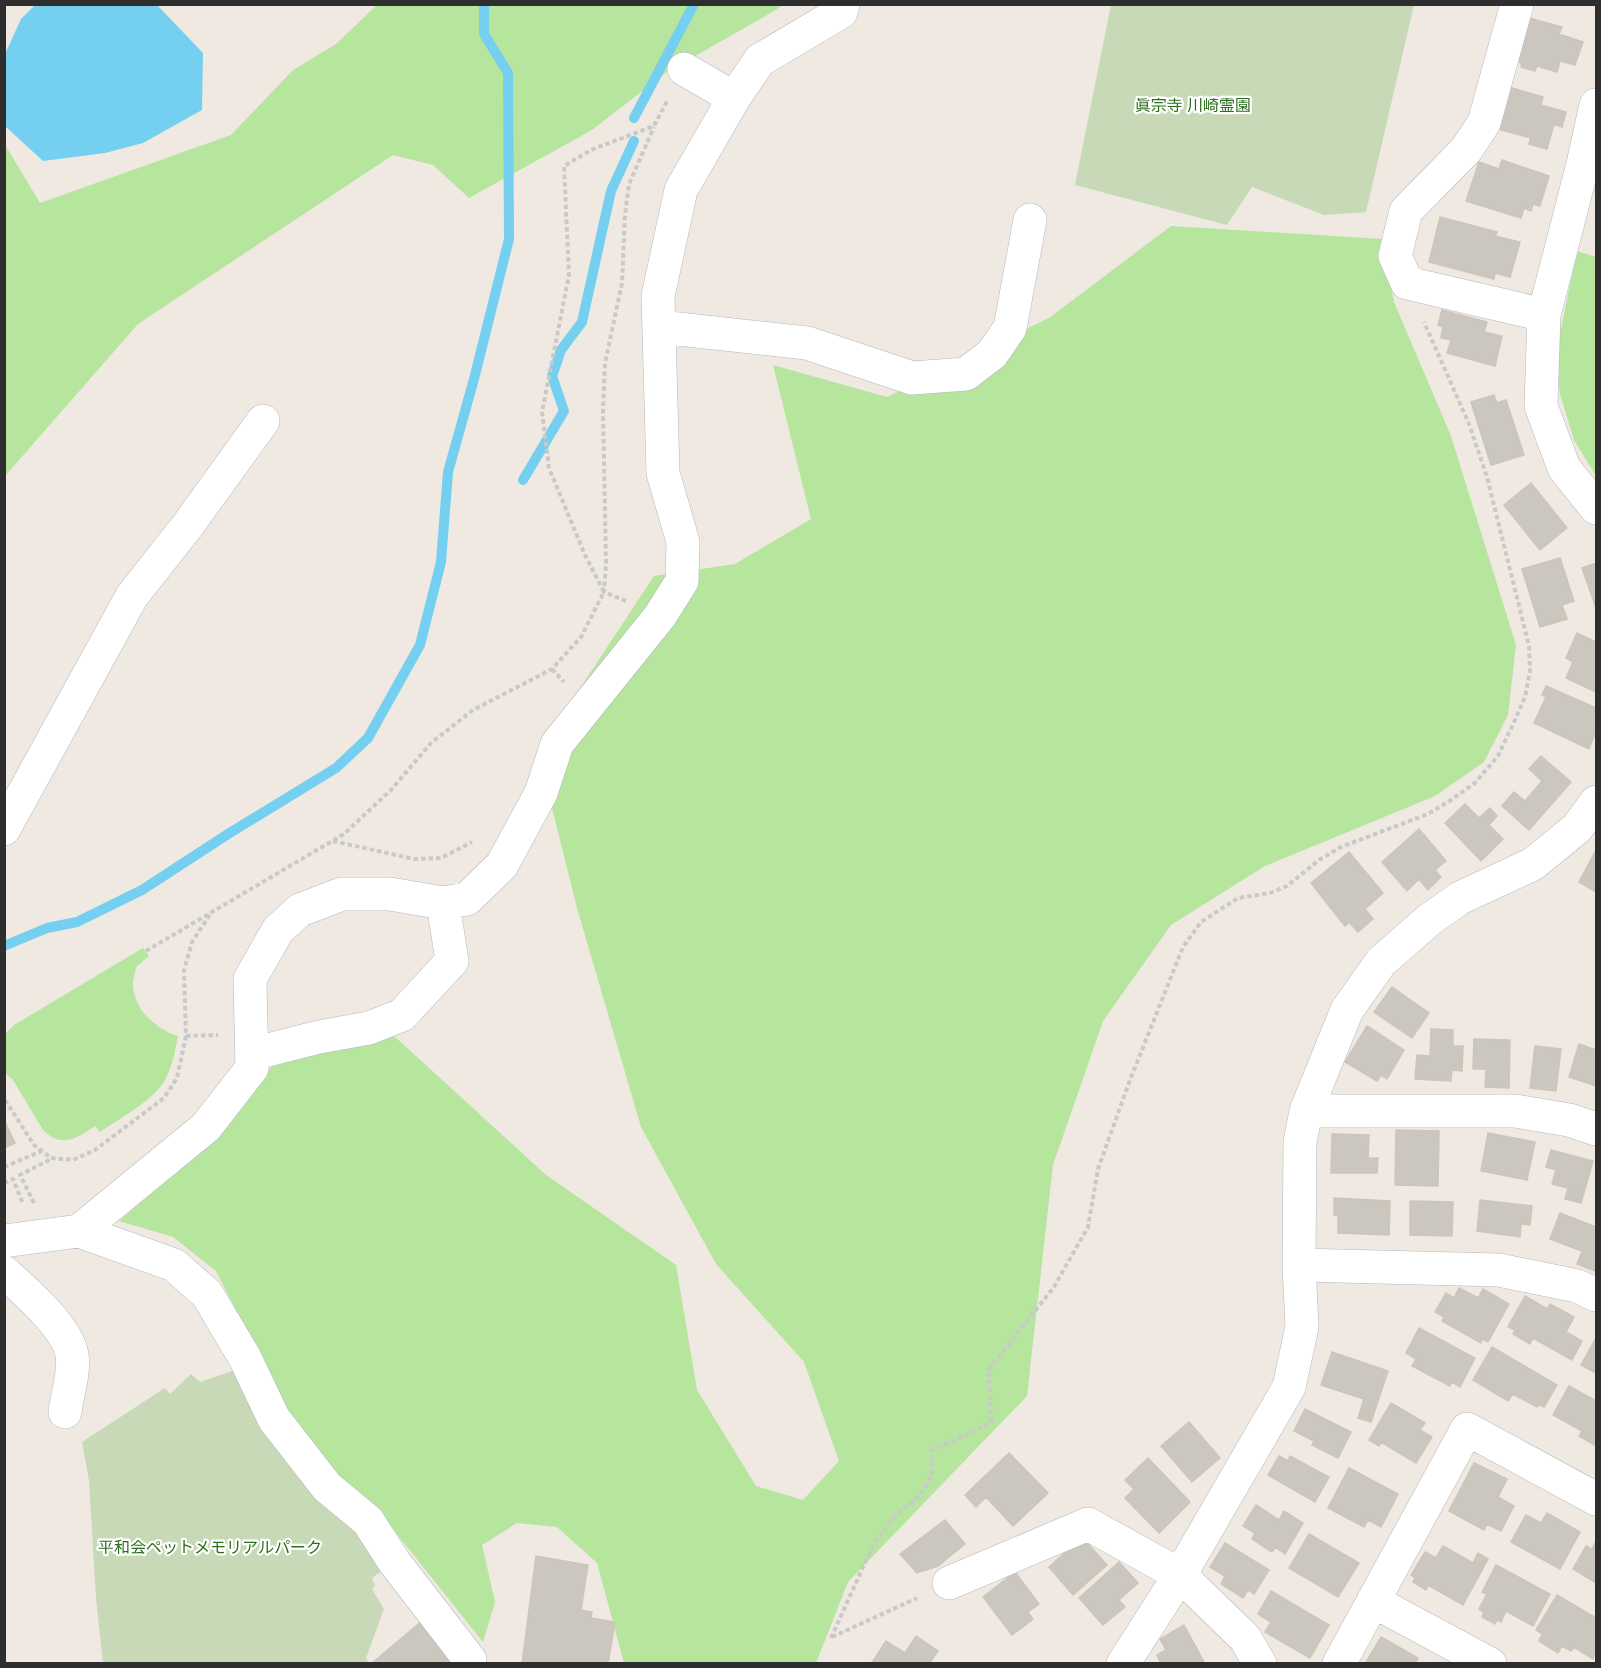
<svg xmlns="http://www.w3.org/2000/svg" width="1601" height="1668" font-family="'DM Sans','Noto Sans JP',sans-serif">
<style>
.green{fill:#b6e59e}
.cemetery{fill:#c8d9b8}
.water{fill:#75cff0}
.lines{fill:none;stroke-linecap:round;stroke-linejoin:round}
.stream{stroke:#75cff0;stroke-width:10}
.building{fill:#cbc7bf;stroke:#cbc5ba;stroke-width:1.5}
.minor-casing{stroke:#b4b7c1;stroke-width:34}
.path{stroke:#c9c9c9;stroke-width:4;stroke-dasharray:4.5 3;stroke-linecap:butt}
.minor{stroke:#fff;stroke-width:33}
.labels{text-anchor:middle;stroke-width:4.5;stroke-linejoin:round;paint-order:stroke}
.park-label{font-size:16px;fill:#2c6e1b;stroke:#fff}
</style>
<rect width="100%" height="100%" fill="#efe9e1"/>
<path class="green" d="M377,5h405l-6,5 -109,62 -75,58 -123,68 -36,-33 -40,-10 -255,169 -133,152 -1,-333 36,60 191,-68 62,-65 43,-26z
M1171,226l211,13 12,63 57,134 65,209 -8,70 -24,47 -49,34 -170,70 -94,59 -68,96 -50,144 -26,231 -179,186 -32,81h-192l-27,-100 -40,-36 -40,-4 -35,22 13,57 -12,40 -106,-133 -35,-28 -53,-68 -73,-142 -43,-34 -54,-16 86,-72 67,-83 48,-21 73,-10 153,140 130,90 21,125 59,96 47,14 36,-39 -35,-99 -88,-98 -75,-137 -64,-219 -39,-156 116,-176 81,-12 76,-45 -38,-154 114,32 162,-79z
M1577,251l19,6v219l-22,-36 -14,-46 -4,-41z
M143,948l6,8 -12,10c-2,5 -4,13 -4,19 1,25 23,44 45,51 -3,15 -6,32 -14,46 -12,19 -45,37 -64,50l-5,-6c-18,12 -33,23 -52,4l-30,-50 -8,-7v-39l9,-9z"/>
<path class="cemetery" d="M1111,5h303l-48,207 -42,3 -72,-28 -25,38 -152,-40z
M235,1370l121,154 27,46 -11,8 3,8 -3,3 12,20 -18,49 3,5h-266l-7,-65 -7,-117 -7,-39 83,-54 5,6 21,-20 9,8z"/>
<path class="water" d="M35,5h122l46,48 -1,57 -59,33 -38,10 -62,8 -38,-35v-72l16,-35z"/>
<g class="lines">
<path class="stream" d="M634,118l60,-114
M523,480l41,-69 -12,-35 9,-26 21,-28 29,-131 23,-50
M4,946l43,-18 30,-6 65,-32 86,-56 108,-66 32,-30 52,-93 21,-83 7,-90 26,-93 35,-140 -1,-166 -24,-39v-30"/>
</g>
<path class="building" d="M1529,18l33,9 -3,7 24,8 -8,23 -15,-4 -3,11 -20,-6 -2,5 -14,-4 1,-4 -6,-2z
M1509,87l34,10 -2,8 25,7 -4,15 -8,-3 -7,25 -18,-5 2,-6 -33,-9z
M1502,160l47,16 -9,30 -7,-2 -2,7 -7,-3 -3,10 -55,-17 13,-39 20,7z
M1440,217l57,15 -2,4 25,6 -10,35 -15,-4 -1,6 -65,-17z
M1442,310l45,12 -3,10 18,4 -7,30 -48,-13 4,-13 -10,-2 2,-11 -5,-2z
M1494,395l3,8 9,-3 18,55 -33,10 -20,-63z
M1531,483l36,45 -27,22 -36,-45z
M1560,558l14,43 -12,4 5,14 -27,8 -18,-58z
M1596,563v45l-14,-40z
M1577,633l19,9v50l-30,-14 7,-16 -7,-4z
M1546,686l50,22v23l-7,18 -55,-26 12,-26 -4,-2z
M1541,756l30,26 -42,48 -27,-24 12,-14 11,9 17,-20 -13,-12z
M1465,804l14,14 11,-10 7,8 -8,9 14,14 -22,22 -36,-38z
M1419,829l27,32 -11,9 6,7 -13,13 -9,-11 -12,12 -25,-29z
M1596,850v42l-17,-10z
M1349,852l34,41 -18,16 8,10 -15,13 -9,-10 -4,4 -34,-43z
M1392,987l37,26 -17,25 -38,-26z
M1367,1026l37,24 -17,29 -6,-4 -4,6 -32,-19z
M1431,1029l22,1v16h10l-1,25 -10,-1 -1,11 -36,-2 2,-24 13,1z
M1474,1039l36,1 -1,48 -24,-1 1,-18h-13z
M1579,1044l17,6v36l-27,-9z
M1535,1046l26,3 -5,42 -26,-3z
M4,1120l11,23 -11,5z
M1396,1130l43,1 -1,55 -43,-1z
M1488,1133l47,9 -8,38 -46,-9z
M1332,1134l37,1 -1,23h10l-1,15h-46z
M1551,1150l42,11 -12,42 -16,-4 3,-11 -16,-4 4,-14 -10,-3z
M1334,1198l56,3 -1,34 -51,-2v-18h-4z
M1480,1200l52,6 -2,19 -9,-1 -1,13 -43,-6z
M1410,1201l43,1 -1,34 -42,-1z
M1560,1213l36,14v39l-1,5 -18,-7 5,-13 -32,-12z
M1459,1288l19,10 5,-9 26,15 -21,38 -6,-3 -1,4 -39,-22 2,-4 -9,-5 11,-19 8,5z
M1525,1296l22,13 3,-5 24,13 -8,15 16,9 -10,19 -39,-22 -3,6 -17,-10 2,-4 -7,-3z
M1419,1328l56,30 -15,29 -8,-5 -2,4 -38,-20 4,-7 -10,-6z
M1596,1338v35l-15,-8z
M1492,1347l65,38 -13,22 -5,-3 -2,3 -24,-13 -5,7 -35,-21z
M1332,1352l56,19 -17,51 -13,-4 6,-19 -43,-14z
M1569,1386l27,15v45l-17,-10 3,-5 -29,-16z
M1391,1403l34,20 -5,7 12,7 -16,26 -35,-21 -2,4 -10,-6z
M1305,1409l46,23 -13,26 -26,-13 2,-4 -20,-10z
M1189,1422l31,36 -28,24 -31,-36z
M1009,1453l39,40 -35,33 -27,-29 -10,10 -11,-12z
M1279,1456l9,5 2,-5 39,21 -14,25 -47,-27z
M1148,1458l42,44 -31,31 -34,-35 9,-9 -9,-9z
M1474,1463l33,16 -9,18 16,9 -13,25 -14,-7 -3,6 -35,-19z
M1349,1468l49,26 -17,33 -13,-7 -4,7 -36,-19z
M1256,1505l23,15 5,-9 19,12 -18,31 -10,-7 -3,5 -20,-13 3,-6 -12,-7z
M1547,1513l33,19 -20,37 -49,-27 15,-27 15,8z
M945,1520l20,24 -27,22 -21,7 -17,-19z
M1309,1534l50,29 -21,34 -49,-29z
M1082,1537l25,28 -34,30 -24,-28z
M1596,1541v42l-23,-14 13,-23 6,3z
M1225,1543l44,27 -15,24 -6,-4 -5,8 -22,-14 4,-8 -15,-9z
M1443,1546l30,17 5,-10 10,6 -25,46 -35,-20 -2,5 -13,-8 2,-4 -4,-3 14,-23 11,6z
M536,1556l52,9 -7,45 11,2 -1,6 24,4 -7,42h-86z
M1119,1562l19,21 -19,17 6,7 -22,18 -24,-27z
M1496,1565l54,29 -17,32 -27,-15 -5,11 -4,-2 -2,4 -13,-7 2,-5 -5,-3 8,-15 -5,-2z
M1015,1572l24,32 -11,8 5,7 -21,16 -29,-38z
M1271,1591l58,34 -19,33 -45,-26 6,-10 -13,-8z
M1557,1595l39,23v35l-3,6 -19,-12 -3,4 -9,-5 -4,7 -19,-12 3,-7 -6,-4z
M422,1621l35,43h-86z
M1184,1625l21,39h-44l-4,-9 9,-5 -6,-11z
M916,1636l22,15 -9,13h-58l15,-23 19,12z
M1381,1637l37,21 -3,6h-50z"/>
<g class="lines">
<g class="minor-casing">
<path id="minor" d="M1517,4l-33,119 -18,27 -60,61 -11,45 12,27 137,32
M684,69l50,29
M1596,105l-13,59 13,3
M1583,164l-39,151 -3,91 23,62 32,40
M660,327l147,16 105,35 54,-4 26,-20 18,-26 20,-108
M4,829l128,-233 56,-71 75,-104
M252,1054l67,-17 50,-9 33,-13 50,-54 -9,-58
M1306,1111h209l54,9 27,9
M79,1231l95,34 33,29 38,64 29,61 53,68 41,34 27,42 75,97
M4,1241l75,-10 127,-104 46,-59 -2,-89 28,-49 22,-20 42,-16h48l53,9 24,-4 35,-34 39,-72 16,-49 103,-128 22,-35 1,-39 -20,-69 -5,-177 23,-106 53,-92 26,-38 81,-48 2,-8
M1299,1265l200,5 78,16 19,9
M4,1272c21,19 64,56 68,83 3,15 -5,41 -7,57
M949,1583l139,-59 92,51 65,63 15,26
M1373,1601l117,63
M1123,1664l57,-89 109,-188 13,-60 -3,-62 1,-123 6,-31 41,-101 34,-48 48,-42 31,-22 73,-34 44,-36 19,-26
M1339,1664l128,-235 129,70"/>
</g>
<path class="path" d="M626,601l-22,-9 2,-29 -3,-153 2,-47 17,-80 3,-68 4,-31 25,-57
M552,669l12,13
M333,841l81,18 27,-1 31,-16
M146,951l198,-117 47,-44 40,-47 42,-33 79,-41 29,-32 23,-45 -19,-37 -36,-87 -7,-56 27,-137 -5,-109 27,-16 63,-24 14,-27
M186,1036l32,-1
M5,1100l29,45 17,13 22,2 22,-10 69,-52 13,-20 9,-42 -2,-66 8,-28 19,-29
M4,1167l38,-16
M4,1183l9,-4 10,25
M34,1203l-14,-28 33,-17
M832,1637l85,-39
M831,1638l42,-93 22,-29 25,-20 12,-21v-25l37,-16 22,-12 -2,-53 65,-82 34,-60 10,-58 32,-89 53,-133 18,-25 37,-24 32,-5 17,-7 32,-26 22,-13 87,-33 20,-12 27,-19 23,-27 17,-36 10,-23 5,-26 -1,-25 -42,-169 -18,-53 -45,-102"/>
<use href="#minor" class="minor"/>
</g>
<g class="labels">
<g class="park-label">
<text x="1193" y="111">眞宗寺 川崎霊園</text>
<text x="210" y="1553">平和会ペットメモリアルパーク</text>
</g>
</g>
<rect width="1601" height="1668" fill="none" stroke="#2e2e2e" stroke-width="12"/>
</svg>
